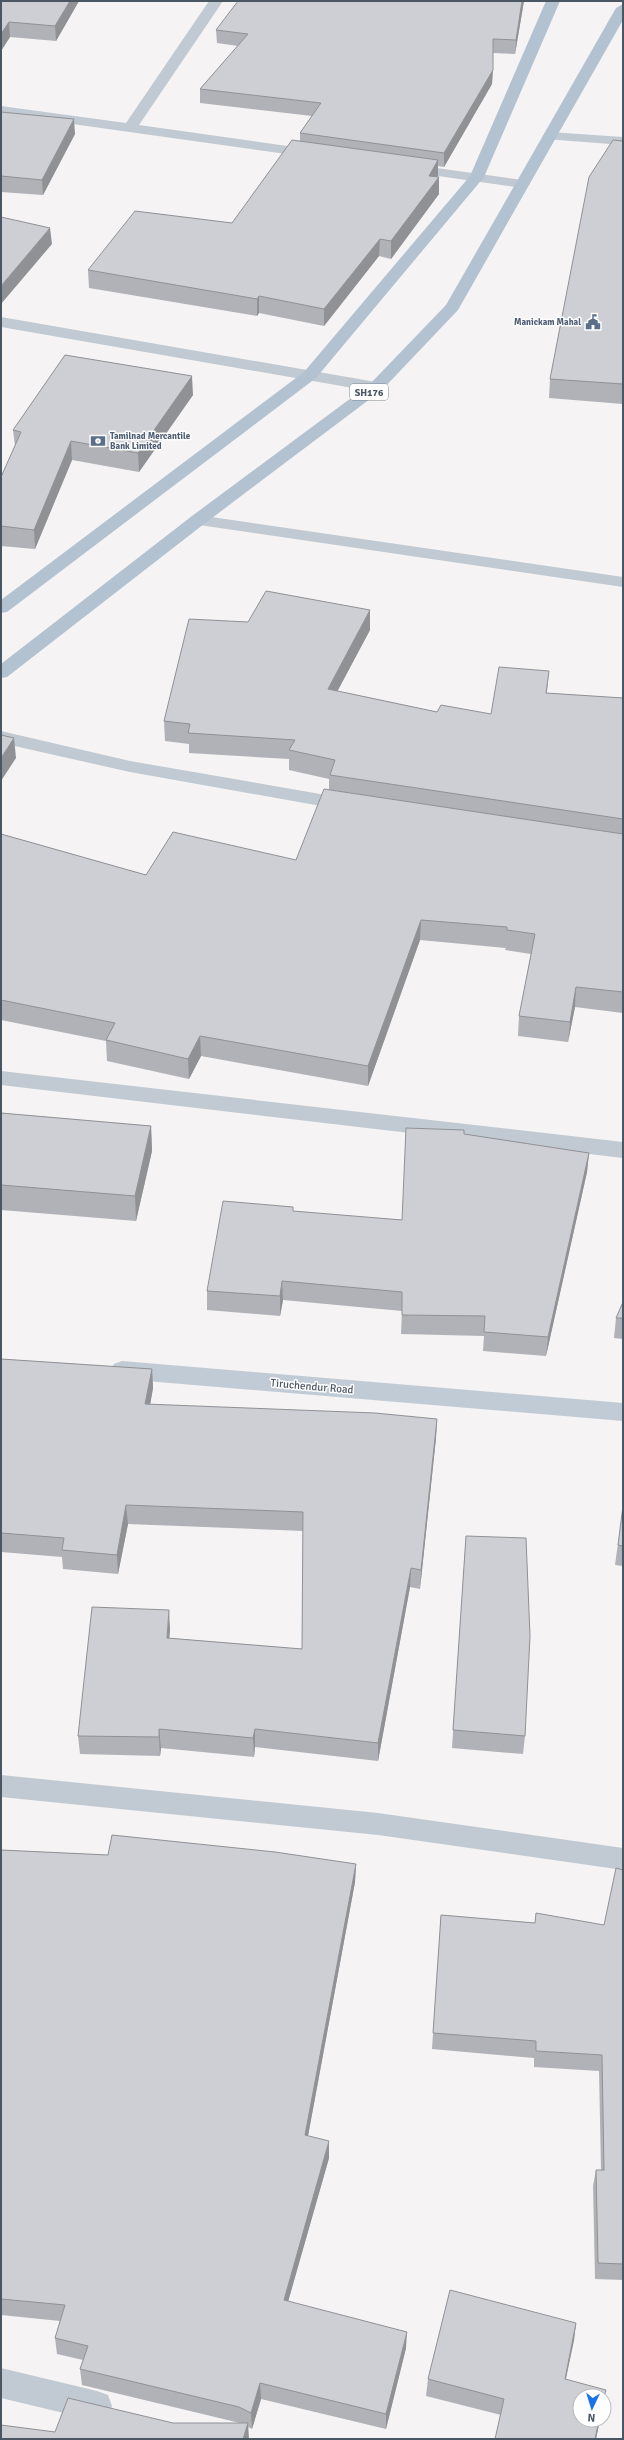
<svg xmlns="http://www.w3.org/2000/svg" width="624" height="2440" font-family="Signika,sans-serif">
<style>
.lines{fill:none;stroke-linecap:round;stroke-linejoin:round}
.minor{fill:#c1cad2;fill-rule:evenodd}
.secondary{fill:#c1cbd6;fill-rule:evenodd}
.primary{fill:#b3c2d1;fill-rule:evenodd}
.wall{fill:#b0b2b7}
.shaded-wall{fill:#909195}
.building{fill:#cdcfd5;stroke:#909195}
.labels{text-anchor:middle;stroke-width:3;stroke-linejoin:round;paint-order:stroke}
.far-service-label{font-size:9px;font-weight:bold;fill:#4e5e75;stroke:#fff;text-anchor:end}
.shield{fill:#fff;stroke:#808990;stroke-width:1}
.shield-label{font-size:10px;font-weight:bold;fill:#4a5661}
.street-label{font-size:11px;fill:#4a5661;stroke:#fff}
</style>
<rect width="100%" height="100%" fill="#f5f3f3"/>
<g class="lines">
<path class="minor" d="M209,1h14l-84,124 176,25 5,1 2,3 -2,3 -5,1 -314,-44v-8l125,17z
M550,132l73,5v8l-78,-6 -2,-3 2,-3z
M408,164l115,16 7,4 -7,4 -120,-17 -2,-3 2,-3z
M1,317l375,65 6,2 2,3 -2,3 -6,2 -375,-65z
M198,515l425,62v10l-431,-63 -3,-4 3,-4z
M1,731l129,30 219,38 7,2 3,4 -3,4 -7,2 -219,-39 -129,-29z
M1,1071l622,71v16l-622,-73z
M1,1775l377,38 245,35v22l-245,-35 -377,-38z
M1,2368l96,23 11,4 4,11 -4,11 -11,4 -96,-23z"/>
<path class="secondary" d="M122,1361l501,42v18l-501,-42 -8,-3 -4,-6 4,-6z"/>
<path class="primary" d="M546,1h14l-76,176 -168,201 -309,234 -6,1v-13l303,-228 166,-196z
M623,4v16l-165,290 -76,80 -178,134 -197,153 -6,1v-14l191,-148 178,-132 76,-79 170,-297z"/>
</g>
<path class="wall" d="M1,1h78l-23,40 -46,-4 -9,14z
M524,1l-9,53 -22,-1 -1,31 -48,83 -6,-1v11h1v17l-48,65 -12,-3 -55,70 -65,-13 -2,3 -168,-28 -1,-18 144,-47 68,-82v-8l12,-17 -112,-13v-14l38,-43 -21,-3 -1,-13z
M1,112l74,22 -32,61 -42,-3z
M623,138v266l-74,-6 1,-19z
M193,395l-54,77 -67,-12 -37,89 -34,-3v-69l14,-31 -2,-16z
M370,630l-33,61 100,21 54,2 56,-21 76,5v315l-48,-6 -7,35 -50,-6 1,-20 12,-62 -26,-4 1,-2 -86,-8 -52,146 -167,-30 -12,23 -82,-18 -1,-20 -105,-21v-186l145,41 150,-15 33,-70v-11l-40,-9v-11l-100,-6v-9l-24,-3 -1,-20z
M1,1113l150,13 1,25 -16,70 -135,-11z
M464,1134l125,19 -2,19 -41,184 -63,-5 1,-15 -83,-2 1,-23 -119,-11 -3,16 -73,-6v-19l86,-84v5l109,8z
M623,1302v37l-9,-1 2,-20z
M1,1359l151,10 1,19 -3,16 287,15 -1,19 -16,151 -10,-2 -32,174 -123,-14 -1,10 -93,-9 -1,8 -80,-2 -2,-18 92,-107 -1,9 133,11 1,-118 -175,-7 -10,50 -55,-5 -1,-12 -61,-5z
M623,1506v60l-8,-1z
M466,1536l59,200 -2,18 -71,-6z
M1,1850l107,5 248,9 -1,18 -47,254 21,22 -41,143 118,47 -20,81 -125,-30 -9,30 -4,-2 -193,5 118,-9h67l-158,-38 -2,-16 3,-9 -26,-6 -2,-16 5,-17 -59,-6z
M623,1870v410l-28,-1 -2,-93 3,-16h5l-2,-99 -65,-4v-9l-102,-9 9,-134 94,8 69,2z
M576,2323l-2,17 -8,39 14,41h20l-4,19 -95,-24 -75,-19 2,-17z"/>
<path class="shaded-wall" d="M70,1h9l-23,40 -1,-15z
M522,1h2l-9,53 1,-14z
M9,22l1,15 -9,14v-17z
M493,70l-1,14 -48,83v-14z
M74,119l1,15 -32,61 -1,-15z
M438,160v17h1v17l-48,65v-18z
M50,228l2,16 -51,60v-18z
M380,239l-1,17 -55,70v-17z
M259,296v17l-2,3v-17z
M192,376l1,19 -54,77 -1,-19z
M71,441l1,19 -37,89 -1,-19z
M370,610v20l-42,79v-20z
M549,671l-2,20 -3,22 2,-20z
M14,738l2,20 -15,23v-23z
M421,920l-1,20 -52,146v-20z
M576,987l-1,20 -7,35 2,-20z
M200,1036l1,20 -12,23 -1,-20z
M151,1126l1,25 -16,70 -1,-25z
M589,1153l-2,19 -41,184 2,-19z
M282,1281l1,19 -3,16v-20z
M152,1369l1,19 -6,35 -2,-19z
M437,1419l-1,19 -16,151 1,-19z
M126,1505l2,19 -10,50 -1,-19z
M411,1568l-1,19 -32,174v-18z
M169,1610l1,19 -2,27 -1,-18z
M159,1729l2,19 -1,8 -1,-19z
M255,1729v18l-1,10 -1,-19z
M356,1864l-1,18 -50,270v-17z
M329,2141v17l-45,158v-16z
M576,2323l-2,17 -12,56 3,-17z
M407,2332l-1,16 -20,81v-15z
M260,2383l1,16 -9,30 -1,-16z
M599,2420h1l-4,19h-1z
M248,2423l1,16h-6z"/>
<path class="building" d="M1,1h69l-15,25 -46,-4 -8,12z
M238,1h284l-6,39 -23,-1v31l-49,83 -144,-20 21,-30 -121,-14 48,-55 -32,-4z
M1,112l73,7 -32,61 -41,-4z
M623,138v246l-73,-5 39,-202 24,-37 9,1z
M292,140l146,20 -9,16 10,1 -48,64 -11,-2 -56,70 -65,-13 -2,3 -169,-29 47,-59 97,12z
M1,217l49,11 -49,58z
M65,355l127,21 -54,77 -67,-12 -37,89 -33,-4v-49l20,-45 -8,-2z
M266,591l104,19 -42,79 109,23 4,-7 50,9 8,-47 50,4 -3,22 77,5v121l-293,-44 5,-15 -46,-10 6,-10 -107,-7 2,-9 -26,-3 25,-102 59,3z
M1,735l13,3 -13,20z
M324,789l299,45v158l-47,-5 -6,35 -51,-6 16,-82 -28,-4v-3l-86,-7 -53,146 -168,-30 -12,23 -82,-19 9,-17 -114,-23v-166l145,41 27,-43 123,28z
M1,1113l150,13 -16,70 -134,-11z
M406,1128l58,2v4l125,19 -41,184 -64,-5 1,-16 -83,-1v-23l-120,-11 -2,15 -73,-5 16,-90 70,6v4l109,9z
M623,1302v16h-7z
M1,1359l151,10 -7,35 230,9 62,6 -16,151 -10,-2 -33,175 -123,-14 -2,9 -94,-9v8l-81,-1 14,-129 77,3 -2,28 135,11 1,-137 -177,-7 -9,50 -55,-5 2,-12 -63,-5z
M623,1506v40l-5,-1z
M466,1536l60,2 4,98 -5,100 -72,-6z
M112,1835l163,17 81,12 -51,271 24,6 -45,159 123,32 -21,82 -126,-31 -9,30 -12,-6 -159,-38 8,-23 -33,-8 10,-33 -64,-6v-449l107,5z
M616,1868l7,2v394l-25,-1 -2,-93h8l-2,-115 -66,-4v-10l-103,-8 8,-118 94,8 1,-10 68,12z
M450,2290l126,33 -11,56 41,11 -2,7v-1h-24v24h19l-4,19h-100l9,-40 -76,-20z
M68,2398l105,25h75l-5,16h-242v-14l54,7z"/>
<defs>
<g id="civic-bare" transform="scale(1.2)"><path d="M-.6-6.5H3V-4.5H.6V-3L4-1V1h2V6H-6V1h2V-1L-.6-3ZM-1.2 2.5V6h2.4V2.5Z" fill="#5c6f8a" stroke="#fff" stroke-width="2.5" paint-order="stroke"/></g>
<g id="bank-bare" transform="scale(1.2)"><path d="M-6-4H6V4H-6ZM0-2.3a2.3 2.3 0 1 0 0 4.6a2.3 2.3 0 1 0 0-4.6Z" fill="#5c6f8a" stroke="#fff" stroke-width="2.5" paint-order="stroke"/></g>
</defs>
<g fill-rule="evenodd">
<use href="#civic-bare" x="593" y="322"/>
<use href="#bank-bare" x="98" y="441"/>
</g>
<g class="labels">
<g class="far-service-label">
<text x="581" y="325">Manickam Mahal</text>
<text x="110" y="439" text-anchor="start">Tamilnad Mercantile<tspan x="110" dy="10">Bank Limited</tspan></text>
</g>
<rect class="shield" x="350" y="384" width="38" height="16" rx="3"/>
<g class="shield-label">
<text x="369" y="396">SH176</text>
</g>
<g class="street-label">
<text transform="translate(312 1386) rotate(5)" y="4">Tiruchendur Road</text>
</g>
</g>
<rect width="624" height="2440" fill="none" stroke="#4a5661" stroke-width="4"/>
<g transform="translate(592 2408) rotate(184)"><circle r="19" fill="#ffffff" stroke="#b7bbc0"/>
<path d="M0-3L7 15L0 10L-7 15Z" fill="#1a73e8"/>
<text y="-6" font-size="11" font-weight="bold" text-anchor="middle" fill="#4a5661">N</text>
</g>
</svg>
